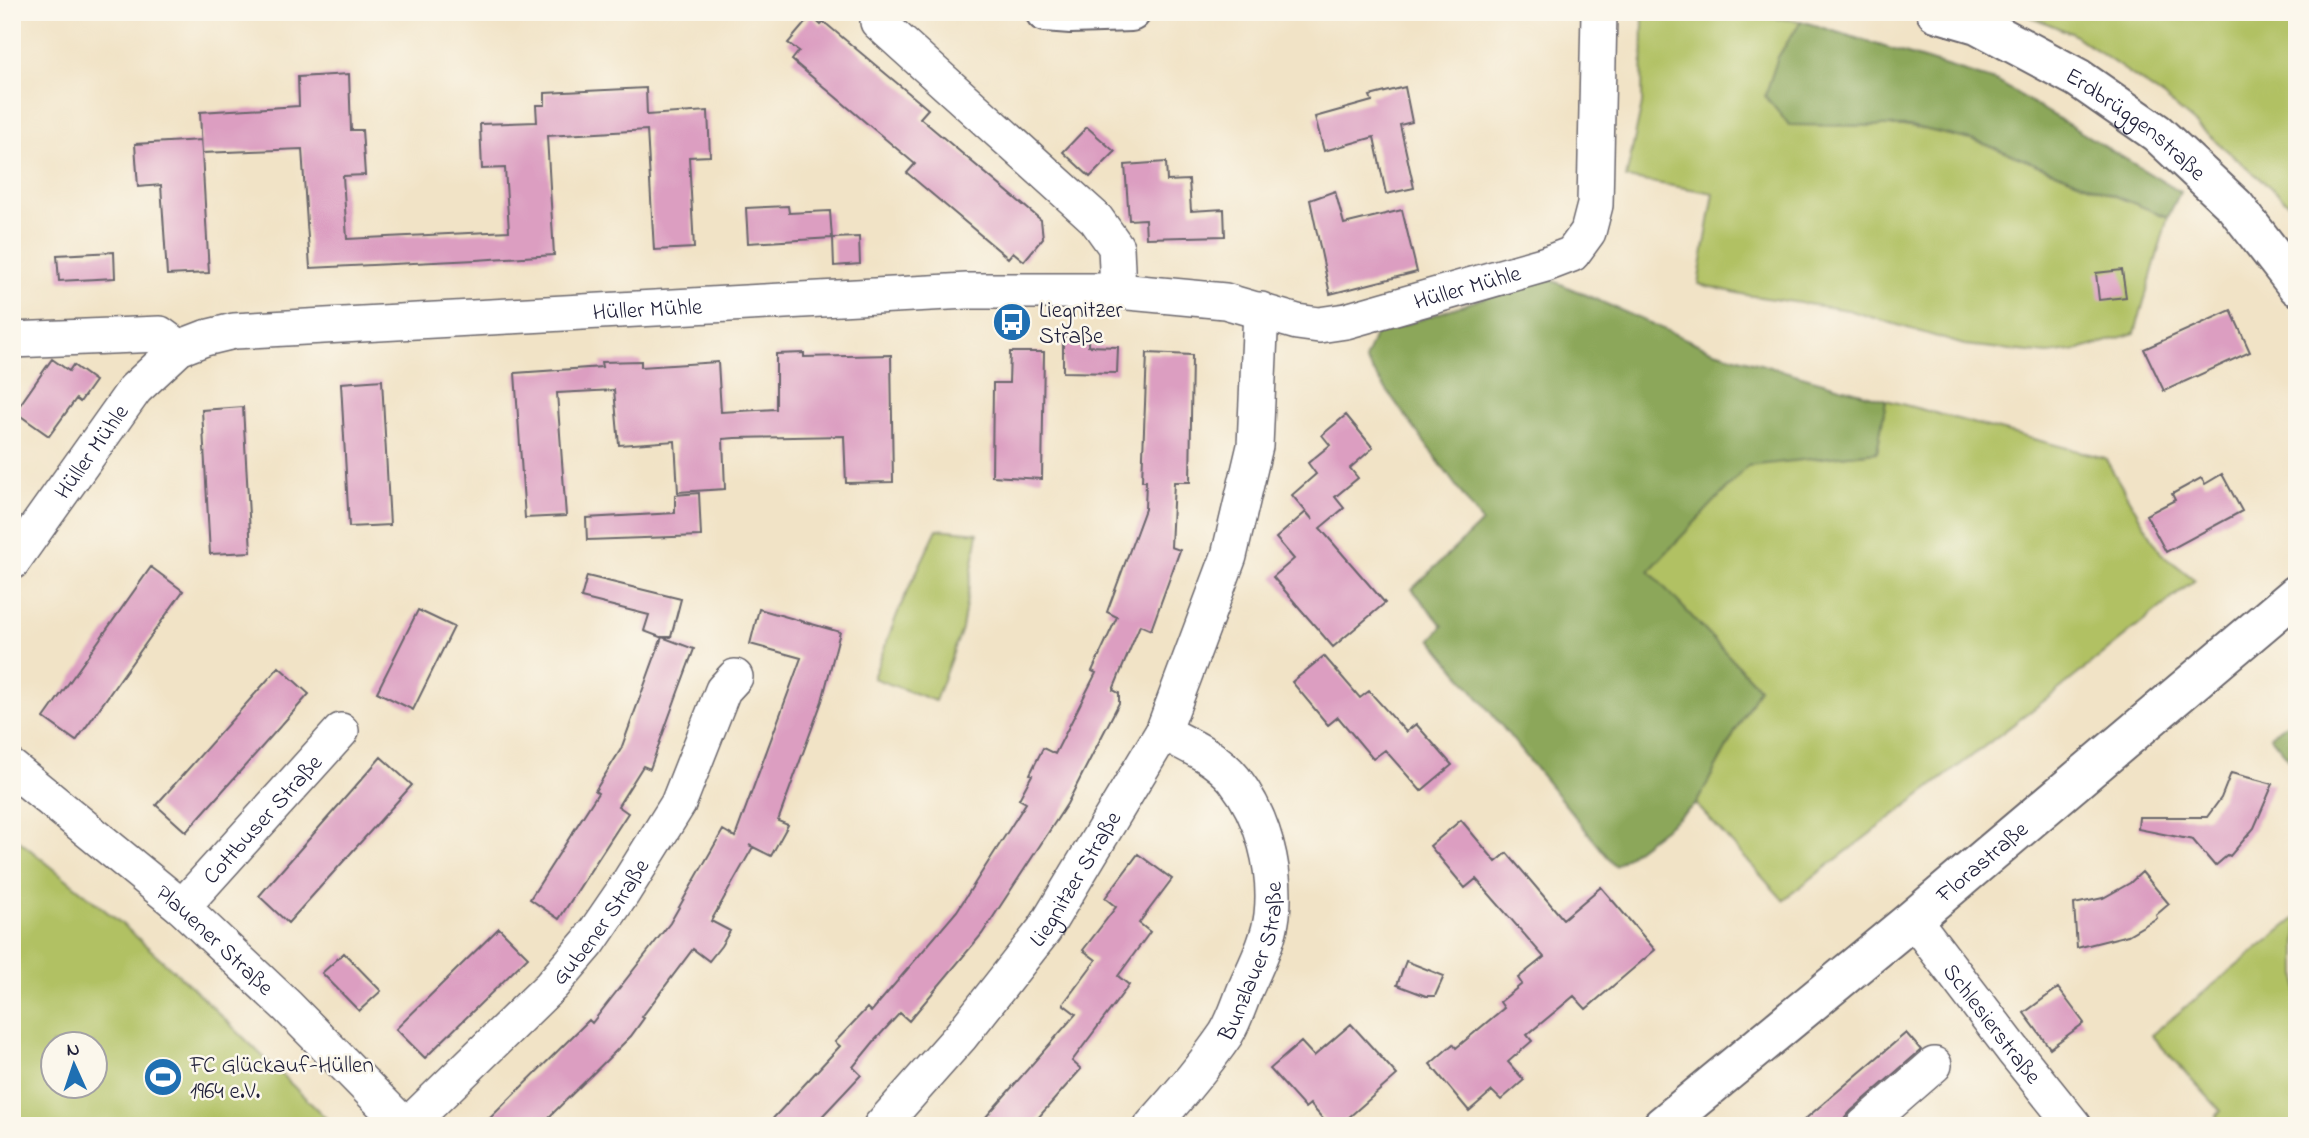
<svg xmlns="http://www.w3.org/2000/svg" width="2309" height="1138" font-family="'Indie Flower',sans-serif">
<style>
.green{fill:#b1c164;stroke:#6a7250;stroke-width:2;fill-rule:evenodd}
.forest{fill:#8ca75a;stroke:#57644a;stroke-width:2}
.building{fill:#dc9ec1}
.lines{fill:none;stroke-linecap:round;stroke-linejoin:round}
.street-casing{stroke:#6a666c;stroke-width:38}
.secondary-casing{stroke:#6a666c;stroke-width:42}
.street{stroke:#fff;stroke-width:35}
.secondary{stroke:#fff;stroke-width:38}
.labels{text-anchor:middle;stroke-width:5;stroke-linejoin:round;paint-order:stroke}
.street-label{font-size:23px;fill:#22223b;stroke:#fbf7ec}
.poi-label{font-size:23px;fill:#22223b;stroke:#fbf7ec;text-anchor:start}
</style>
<rect width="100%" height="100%" fill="#fbf7ec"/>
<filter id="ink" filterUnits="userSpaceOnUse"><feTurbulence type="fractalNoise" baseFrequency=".0143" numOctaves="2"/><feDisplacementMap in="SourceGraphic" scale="14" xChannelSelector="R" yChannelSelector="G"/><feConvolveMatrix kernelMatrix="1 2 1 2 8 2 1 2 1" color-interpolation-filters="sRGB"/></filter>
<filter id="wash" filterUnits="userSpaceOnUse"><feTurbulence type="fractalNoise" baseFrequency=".00686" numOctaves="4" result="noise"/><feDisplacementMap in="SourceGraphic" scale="28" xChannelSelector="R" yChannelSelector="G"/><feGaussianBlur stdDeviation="1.57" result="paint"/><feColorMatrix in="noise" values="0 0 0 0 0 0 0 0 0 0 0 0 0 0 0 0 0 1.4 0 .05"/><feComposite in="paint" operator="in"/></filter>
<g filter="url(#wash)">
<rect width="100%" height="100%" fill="#f1e3c6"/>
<path class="green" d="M1643,12h72l86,9 -23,36 11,68 121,1 70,16 188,75 -33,116 -56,17 -31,4 -84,-9 -116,-35 -102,-15 -48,-11 16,-91 -88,-15 16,-74z
M2019,12h278v198l-133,-113 -93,-64z
M1886,400l219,58 56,95 34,27 -138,111 -274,209 -87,-96 63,-116 -111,-117 100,-106 129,-13z
M937,529l41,4 -16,96 -27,72 -62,-23 27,-71z
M12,835l110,89 71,64 141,138h-322zM52,1044h42v42h-42z
M2297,917v209h-76l-5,-10 5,-5 -70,-76z"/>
<path class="forest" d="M1801,21l197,61 182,110 -12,25 -188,-75 -70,-16 -121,-1 -24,-29 13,-39z
M1545,277l166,73 175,50 -9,52 -129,14 -99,105 110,117 -63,116 -81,62 -184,-227 12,-13 -31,-37 70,-67 -117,-162 10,-25z
M2297,716v53l-27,-33z"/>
<g id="blocks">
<path class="building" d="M811,16l10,9 3,-3 104,87 -8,9 121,102 2,18 -19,23 -11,-9 -5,6 -101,-85 8,-9 -123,-104 7,-9 -11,-8z
M349,74l2,56h11l3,45 -22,1 4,63 162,-8 -4,-63 -23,1 -2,-45 57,-2 -1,-17h9v-12l101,-5 1,27 61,-4 2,45 -21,1 5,91 -40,2 -7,-120 -100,6 7,119 -78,5 -166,8 -8,-119 -100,4 7,120 -42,2 -6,-90 -23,2 -3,-43 66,-4 1,13 -2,-41 99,-6 -1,-29z
M1405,87l7,35 -12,3 14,63 -28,6 -12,-57 -50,14 -9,-34 57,-16 -2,-5z
M1087,127l28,25 -25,25 -27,-25z
M1166,162l1,19 22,-1 2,31 33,-2 1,27 -79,2 -1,-19 -16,1 -4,-55z
M1335,191l9,33 58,-14 15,62 -87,22 -20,-94z
M788,206l1,7 41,-2 2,27 -84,5 -2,-35z
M859,237l1,27 -26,2 -1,-28z
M114,252l1,26 -56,3 -2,-26z
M2122,270l4,27 -27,3 -3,-27z
M2231,310l19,42 -86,39 -20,-42z
M1063,338l25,1v7l30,1 -1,26 -54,-1z
M1010,352h34l-2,127 -50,-3 1,-93h16z
M804,353v4l87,-2 2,127 -47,1 -2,-47 -109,2 -12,1 2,50 -47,3 -3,-51 -56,4 -5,-55 -57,3 9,123 -41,2 -10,-145 87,-6 -1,-5 40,-1v6l77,-5 3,50 55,-3v-55z
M1147,353l45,2 -2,127h-16l-3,65 9,3 -29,80 -11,-5 -27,65 6,3v10l-52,101 -85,130 -73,87 -9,-8 -24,26 -23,28 8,8 -48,51h-47l74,-80 -5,-4 32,-34 4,4 86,-101 69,-108 -7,-4 13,-24 -2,-1 13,-26 12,6 41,-81 -4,-2 25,-54 -10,-5 38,-103 1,-28h-4z
M52,359l17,12 4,-6 22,16 -15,21 -4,-3 -27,37 -34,-24z
M382,380l8,145 -41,2 -8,-144z
M243,407l8,145 -41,2 -8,-144z
M1346,415l27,33 -23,20 8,10 -23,19 9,11 -24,20 65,75 -52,44 -60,-70 21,-18 -18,-21 30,-26 7,8 -21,-25 24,-21 -8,-11 22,-18 -8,-10z
M2222,474l20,37 -76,41 -20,-37 29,-15 -3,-6 29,-16 4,6z
M699,493l2,43 -114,4 -1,-22 89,-5v-18z
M151,567l32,24 -107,150 -32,-23z
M587,576l94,23 -10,38h-11l-16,-6 5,-16 -68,-17z
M759,609l81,23 -18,69 -44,120 10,4 -17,31 -22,-11 4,2 -42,74 19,10 -9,15 -12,15 -16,-12 -51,68 2,1 -13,18 -91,90h-58l107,-106 3,3 78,-100 53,-93 12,7 66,-179 -51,-14z
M418,610l36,17 -41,83 -36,-18z
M662,637l32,12 -16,43 -28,77 -7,-3 -25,40 10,7 -69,106 -29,-20 68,-106 -3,-2 26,-42z
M1324,656l36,42 9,-7 37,41 10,-8 36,41 -31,26 -36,-41 -12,9 -35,-42 -10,8 -36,-43z
M279,667l30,27 -123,138 -30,-27z
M381,757l31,28 -124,138 -29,-27z
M2231,773l42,11 -19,44 -24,28 -2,-1 -13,11 -22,-26 -55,-11 1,-12h68l14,-19z
M1461,820l35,42 11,-9 56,66 38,-32 54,63 -69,59 -12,-13 -47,39 5,6 -24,21 16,18 -23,20 -9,-9 -23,20 -39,-47 23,-20 3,4 48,-40 -4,-6 22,-18 -4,-6 26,-21 -68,-78 -11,9 -35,-42z
M1138,854l34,25 -33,44 11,9 -32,44 11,9 -57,76 9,8 -50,57h-53l98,-112 -13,-10 33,-44 -13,-10 33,-43 -11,-9z
M2142,872l27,32 -13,11 1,3 -29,17 -51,13 -3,-44 29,-6 27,-15z
M499,928l29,29 -103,101 -29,-29z
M344,953l37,38 -22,20 -37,-38z
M1406,961l38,15 -9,20h-9l-29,-11z
M2058,988l26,35 -34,25 -26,-35z
M1351,1024l46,51 -58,51h-10l-19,-22 -5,4 -35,-39 31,-27 13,14z
M1906,1033l15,17 -70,61 -13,15h-41z"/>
</g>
</g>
<g filter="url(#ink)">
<use href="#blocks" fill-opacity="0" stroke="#6a666c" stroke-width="2"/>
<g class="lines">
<g class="street-casing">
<g id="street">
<path d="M878,22l218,197 20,28 2,44"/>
<path d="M12,340l148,-6 19,14"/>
<path id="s1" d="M12,562l123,-173 44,-41 26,-10 29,-7 733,-40h151l107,10 72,21 22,3 27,-4 200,-57 26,-10 16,-22 7,-27 4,-193"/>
<path id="s2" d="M12,768l170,139 105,99 118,120"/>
<path id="s3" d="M182,907l159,-176"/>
<path id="s4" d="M1913,919l100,131 61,76"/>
<path id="s5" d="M407,1126l144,-140 37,-43 35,-51 55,-88 45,-114 12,-13"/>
<path id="s6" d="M881,1126l79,-89 84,-107 119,-198 66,-176 26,-110 6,-136"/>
<path id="s7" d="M1152,1126c26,-29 52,-60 74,-92 8,-13 13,-29 19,-44 10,-23 24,-49 27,-75 5,-46 -9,-99 -38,-136 -18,-22 -46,-34 -71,-47"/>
<path d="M1864,1126l70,-61"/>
</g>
</g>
<g class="secondary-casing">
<g id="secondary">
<path d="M1045,12l26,2 60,-2"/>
<path id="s8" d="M1936,12l41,12 101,54 79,55 78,73 62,80"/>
<path id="s9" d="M1662,1126l251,-207 384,-325"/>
</g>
</g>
<use href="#street" class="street"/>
<use href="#secondary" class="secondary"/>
</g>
</g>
<defs>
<g id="bus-disc" transform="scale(2.0125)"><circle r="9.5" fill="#1f6fb2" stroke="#fbf7ec"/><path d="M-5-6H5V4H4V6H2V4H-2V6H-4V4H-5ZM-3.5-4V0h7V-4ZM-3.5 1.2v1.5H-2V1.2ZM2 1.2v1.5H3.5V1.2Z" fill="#fff"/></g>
<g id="stadium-disc" transform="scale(2.0125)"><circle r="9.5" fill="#1f6fb2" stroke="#fbf7ec"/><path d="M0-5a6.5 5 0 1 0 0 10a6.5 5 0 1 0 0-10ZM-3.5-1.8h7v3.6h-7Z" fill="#fff"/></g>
</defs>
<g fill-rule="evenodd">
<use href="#bus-disc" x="1012" y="322"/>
<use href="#stadium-disc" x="163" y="1077"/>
</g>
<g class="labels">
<g class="street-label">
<text dy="8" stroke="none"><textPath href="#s8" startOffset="231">Erdbrüggenstraße</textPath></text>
<text dy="8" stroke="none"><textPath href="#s1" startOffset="1573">Hüller Mühle</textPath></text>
<text dy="8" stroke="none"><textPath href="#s1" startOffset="744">Hüller Mühle</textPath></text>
<text dy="8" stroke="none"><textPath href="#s1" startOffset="136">Hüller Mühle</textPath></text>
<text dy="8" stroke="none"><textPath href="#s3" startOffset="119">Cottbuser Straße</textPath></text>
<text dy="8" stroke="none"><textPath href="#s9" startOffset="415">Florastraße</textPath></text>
<text dy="8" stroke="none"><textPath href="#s6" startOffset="315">Liegnitzer Straße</textPath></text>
<text dy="8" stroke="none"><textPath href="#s5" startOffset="282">Gubener Straße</textPath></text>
<text dy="8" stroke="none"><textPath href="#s2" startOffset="266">Plauener Straße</textPath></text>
<text dy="8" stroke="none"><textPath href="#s7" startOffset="196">Bunzlauer Straße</textPath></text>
<text dy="8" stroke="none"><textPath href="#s4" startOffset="131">Schlesierstraße</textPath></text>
</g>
<g class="poi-label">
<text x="1039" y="317">Liegnitzer<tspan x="1039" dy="26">Straße</tspan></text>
<text x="190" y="1072">FC Glückauf-Hüllen<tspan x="190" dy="26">1964 e.V.</tspan></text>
</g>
</g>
<rect width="2309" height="1138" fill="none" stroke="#fbf7ec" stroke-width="42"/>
<g transform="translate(74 1065) rotate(357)"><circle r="33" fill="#fbf7ec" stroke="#a4a2a5" stroke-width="2"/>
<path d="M0-5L12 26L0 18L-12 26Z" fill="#1f6fb2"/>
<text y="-10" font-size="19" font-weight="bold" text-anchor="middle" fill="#22223b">N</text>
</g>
</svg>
